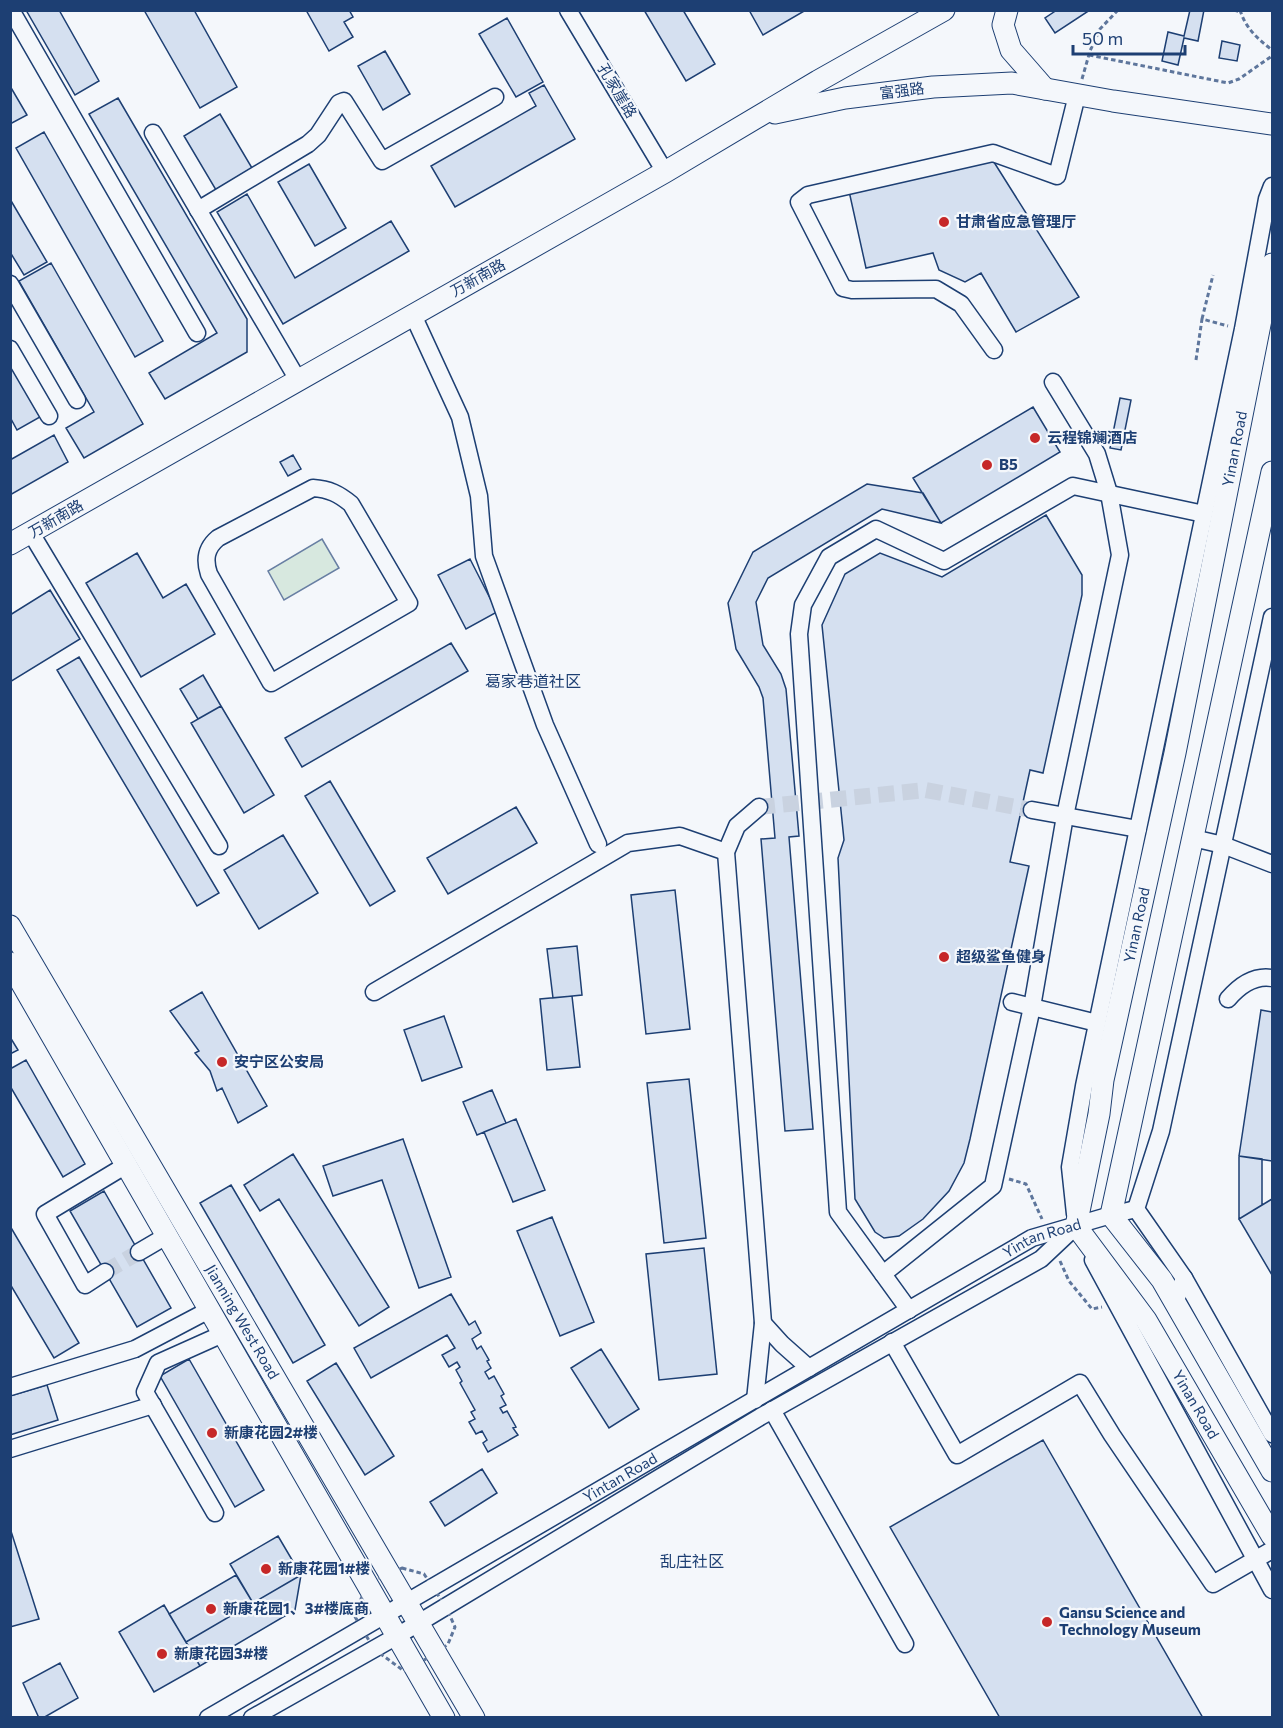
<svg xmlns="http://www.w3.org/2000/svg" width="1283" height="1728" font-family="Commissioner,'Noto Sans SC',sans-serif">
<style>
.green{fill:#d7e8df;stroke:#687fa3;stroke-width:1.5}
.building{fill:#d5e0f0;stroke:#1d3f73;stroke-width:1.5}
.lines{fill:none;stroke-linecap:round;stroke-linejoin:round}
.minor-tunnel{stroke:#c9d2e0;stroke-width:16;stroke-dasharray:16 8;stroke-linecap:butt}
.minor-casing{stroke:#1d3f73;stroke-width:19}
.major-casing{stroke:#1d3f73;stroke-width:23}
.path{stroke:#5e769c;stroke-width:3;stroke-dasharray:4.5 3;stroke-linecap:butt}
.minor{stroke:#f4f7fb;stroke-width:16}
.major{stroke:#f4f7fb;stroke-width:21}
.poi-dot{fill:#c62828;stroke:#f4f7fb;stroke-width:2}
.labels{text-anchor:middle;stroke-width:4.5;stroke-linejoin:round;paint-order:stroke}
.street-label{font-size:15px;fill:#1d3f73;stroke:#f4f7fb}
.poi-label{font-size:15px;font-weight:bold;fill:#1d3f73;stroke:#f4f7fb;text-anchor:start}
.neighbourhood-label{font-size:16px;fill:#1d3f73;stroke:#f4f7fb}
</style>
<rect width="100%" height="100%" fill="#f4f7fb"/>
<path class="green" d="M322,539l17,29 -55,32 -16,-29z"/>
<path class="building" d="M26,10h33l40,71 -24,14z
M144,10h50l43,77 -37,21z
M306,10h43l4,7 -9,5 9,15 -24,14z
M644,10h39l32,54 -29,17z
M749,10h57l-43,25z
M1057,10h33l-35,23 -10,-15z
M1190,10h14l-6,31 -14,-3 -6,27 -16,-4 6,-29 16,4z
M507,18l36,64 -27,15 -37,-63z
M1222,41l18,4 -3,16 -18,-3z
M385,51l25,43 -27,16 -25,-44z
M544,85l31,54 -120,68 -24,-41 105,-60 -7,-13z
M10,86l17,29 -17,9z
M118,98l129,221v33l-82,47 -16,-26 68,-40 -128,-219z
M220,114l32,54 -36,22 -32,-54z
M44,132l119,209 -28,16 -119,-209z
M992,159l87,138 -63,35 -35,-59 -16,9 -26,-12 -6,-17 -67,15 -17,-77z
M309,164l37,64 -31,18 -37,-64z
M247,194l48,84 96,-57 18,30 -126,73 -66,-112z
M10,199l37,63 -23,13 -14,-23z
M51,263l92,161 -59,34 -18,-30 28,-16 -75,-131z
M10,364l30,53 -23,13 -7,-13z
M1120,398l11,2 -10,50 -11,-2z
M1033,407l27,45 -119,71 -28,-45z
M54,435l14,27 -58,33v-35z
M293,455l8,14 -13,7 -8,-14z
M867,484l56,9 18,30 -59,-14 -114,69 -12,24 7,43 18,29 5,15 13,147 -10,1 24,292 -28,2 -24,-292 14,-1 -12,-140 -4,-11 -23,-38 -8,-46 25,-51z
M1046,515l36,60v20l-39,178 -13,-3 -20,92 19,4 -59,273 -6,24 -15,28 -26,28 -24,17 -15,2 -9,-6 -20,-33 -17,-341 6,-18 -22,-215 23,-51 35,-21 62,24z
M137,553l26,45 23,-14 29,50 -74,43 -55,-94z
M470,559l27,53 -31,17 -28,-54z
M50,590l30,49 -70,43v-67z
M451,643l17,28 -166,96 -17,-29z
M79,657l140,236 -22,13 -140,-236z
M203,675l18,31 -23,13 -18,-30z
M221,706l53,89 -30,18 -53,-90z
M330,781l65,110 -25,15 -65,-110z
M516,807l21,36 -89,51 -21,-36z
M283,835l35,58 -59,36 -35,-59z
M675,890l15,139 -44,5 -15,-139z
M577,946l5,49 -29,3 -6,-49z
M202,992l65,114 -29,17 -16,-35 -5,3 -7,-20 -15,-18 4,-2 -29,-40z
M572,996l8,71 -33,3 -7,-71z
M1261,1010l11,2v149l-33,-5z
M444,1016l18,51 -40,14 -18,-51z
M10,1037l8,13 -8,4z
M26,1060l59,104 -22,13 -53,-91v-17z
M689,1079l17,159 -42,5 -17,-160z
M492,1090l14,33 -29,12 -14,-33z
M516,1119l29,71 -32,12 -29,-70z
M403,1139l48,138 -32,11 -37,-108 -49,16 -10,-30z
M293,1154l96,153 -30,19 -80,-127 -19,12 -16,-26z
M1239,1156l23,3v46l-23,14z
M231,1185l94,160 -32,18 -93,-160z
M104,1191l67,117 -34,19 -67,-116z
M1272,1199v76l-33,-56z
M552,1217l42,105 -34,14 -43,-105z
M10,1226l69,117 -25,15 -44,-74z
M704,1248l13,126 -58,6 -13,-126z
M451,1294l18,31 6,-4 6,12 -9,6 5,10 4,-3 8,14 -2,1 4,7 -6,4 4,7 5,-3 10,18 -3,2 5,9 -6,3 3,5 4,-2 9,16 -3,1 5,7 -30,17 -5,-9 4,-3 -5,-9 -6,3 -7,-12 6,-3 -4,-7 4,-2 -15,-27 2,-2 -6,-11 4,-3 -3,-5 -8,5 -7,-12 13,-7 -8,-13 -76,43 -17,-30z
M601,1349l38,60 -30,19 -38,-60z
M189,1359l75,131 -29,17 -75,-131z
M336,1363l58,93 -29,19 -58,-94z
M47,1385l11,35 -48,15v-39z
M1043,1440l160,278h-203l-110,-191z
M482,1469l15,24 -52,33 -15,-24z
M10,1528l29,91 -29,8z
M278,1536l23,39 -48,28 -23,-39z
M236,1575l17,28 -67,39 -17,-28z
M301,1575l-6,35 -95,56 -14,-24z
M164,1605l36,61 -46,26 -35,-60z
M60,1663l18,35 -35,20h-4l-16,-35z"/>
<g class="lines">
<path class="minor-tunnel" d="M759,807l167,-17 106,20
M105,1272l34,-20"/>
<g class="minor-casing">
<g id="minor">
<path d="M11,10l186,323"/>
<path d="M568,10l97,162"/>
<path d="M153,133l145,247"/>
<path d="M198,210l110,-66 10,-9 21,-32 5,-2 38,60 113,-64"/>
<path d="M10,284l67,116"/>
<path d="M413,315l47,102 19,79 5,60 61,169 53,119"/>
<path d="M10,349l39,67"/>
<path d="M994,350l-33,-46 -25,-15 -84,1 -9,-2 -44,-86 9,-7 185,-42 64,23 20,-81"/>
<path d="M313,488c16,1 26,6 38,16l58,99 -138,80 -62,-109c-5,-15 -3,-26 9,-36z"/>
<path d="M31,533l188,313"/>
<path d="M1032,810l106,19"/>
<path d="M1193,838l30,7 49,19"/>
<path d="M374,992l254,-149 52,-7 46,16"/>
<path d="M1228,999c12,-14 26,-24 44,-21"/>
<path d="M1012,1002l85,21"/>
<path d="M1075,1214l-5,-47 14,-81 159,-757 24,-130 5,-13"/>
<path d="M139,1252l29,-17"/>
<path d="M1093,1260l179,330"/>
<path d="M105,1272l-20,13 -40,-71 83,-50"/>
<path d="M883,1274l110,-88 39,-179 33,-191 55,-261 -11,-62 -12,-39 -44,-72"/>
<path d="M1184,1278l88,156"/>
<path d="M1175,1303l9,-25 -48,-69 25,-78 111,-514"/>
<path d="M909,1310l-71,-98 -39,-578 4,-29 26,-48 47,-28 68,32 129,-75 131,28"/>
<path d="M763,1323l19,21 27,24"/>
<path d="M892,1342l65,113 123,-72 32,52 101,149 59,-34"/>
<path d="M10,1387l125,-38 76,-40"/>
<path d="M755,1400l8,-77 -37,-471 11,-26 22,-19"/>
<path d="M772,1410l133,234"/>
<path d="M10,1449l143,-44"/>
<path d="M215,1513l-70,-121 13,-29 67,-30"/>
<path id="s1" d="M208,1718l824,-480 79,-23 25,-6"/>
<path d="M252,1718l145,-82 363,-219 281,-158 34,-32"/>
</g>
</g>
<g class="major-casing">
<g id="major">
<path d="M1007,10l-4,15 8,25 34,39"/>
<path d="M775,113l70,-15 88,-11 79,-4 101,18 159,23"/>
<path id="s2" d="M1272,264l-97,489 -72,327 -4,34 -23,112 70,94 126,216"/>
<path d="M1272,472l-161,743 51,65 110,191"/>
<path d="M10,544l655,-372 153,-91 126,-71"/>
<path id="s3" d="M10,926l464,792"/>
<path d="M10,963l434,755"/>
</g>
</g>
<path class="path" d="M1234,10l6,2
M1240,10c6,19 18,29 32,40
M1089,55l139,28 11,-4 33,-23
M1082,79l8,-28 10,-22 18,-19
M1202,319l11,-44
M1196,360l6,-41 26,7
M1009,1179l17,5 16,35
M1060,1261l9,20 23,28 10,-2
M402,1568l22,6 22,33 9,20 -7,17 -11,9 -33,18 -30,-22 -20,-34 14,-32z"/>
<use href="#minor" class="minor"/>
<use href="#major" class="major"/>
</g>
<g class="poi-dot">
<circle cx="944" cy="222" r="6"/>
<circle cx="1035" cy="438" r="6"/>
<circle cx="987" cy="465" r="6"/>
<circle cx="944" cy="957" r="6"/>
<circle cx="222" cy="1062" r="6"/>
<circle cx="212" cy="1433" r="6"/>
<circle cx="266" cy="1569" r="6"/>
<circle cx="211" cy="1609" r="6"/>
<circle cx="1047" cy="1622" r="6"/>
<circle cx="162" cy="1654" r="6"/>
</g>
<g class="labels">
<g class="street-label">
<text transform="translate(617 91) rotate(59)" y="5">孔家崖路</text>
<text transform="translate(902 91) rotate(-7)" y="5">富强路</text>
<text transform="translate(478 278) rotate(-29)" y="5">万新南路</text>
<text transform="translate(1235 449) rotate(-79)" y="5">Yinan Road</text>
<text transform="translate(56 519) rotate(-30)" y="5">万新南路</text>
<text transform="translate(1137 925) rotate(-78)" y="5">Yinan Road</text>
<text dy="5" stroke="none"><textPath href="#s1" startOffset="963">Yintan Road</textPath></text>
<text dy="5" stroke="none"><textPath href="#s3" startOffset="459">Jianning West Road</textPath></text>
<text dy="5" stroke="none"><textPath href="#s2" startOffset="1197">Yinan Road</textPath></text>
<text dy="5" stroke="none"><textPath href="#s1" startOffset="477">Yintan Road</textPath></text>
</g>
<g class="poi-label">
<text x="956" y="227">甘肃省应急管理厅</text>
<text x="1047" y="443">云程锦斓酒店</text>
<text x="999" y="470">B5</text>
<text x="956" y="962">超级鲨鱼健身</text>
<text x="234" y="1067">安宁区公安局</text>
<text x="224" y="1438">新康花园2#楼</text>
<text x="278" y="1574">新康花园1#楼</text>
<text x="223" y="1614">新康花园1、3#楼底商</text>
<text x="1059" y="1618">Gansu Science and<tspan x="1059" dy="17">Technology Museum</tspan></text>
<text x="174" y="1659">新康花园3#楼</text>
</g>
<g class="neighbourhood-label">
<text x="533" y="687">葛家巷道社区</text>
<text x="692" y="1567">乱庄社区</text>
</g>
</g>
<rect width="1283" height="1728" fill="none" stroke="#1d3f73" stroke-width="24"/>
<path d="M1073 45v9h112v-9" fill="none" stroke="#1d3f73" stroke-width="3"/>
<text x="1082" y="45" font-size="18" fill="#1d3f73" stroke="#f4f7fb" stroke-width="4.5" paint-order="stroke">50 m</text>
</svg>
